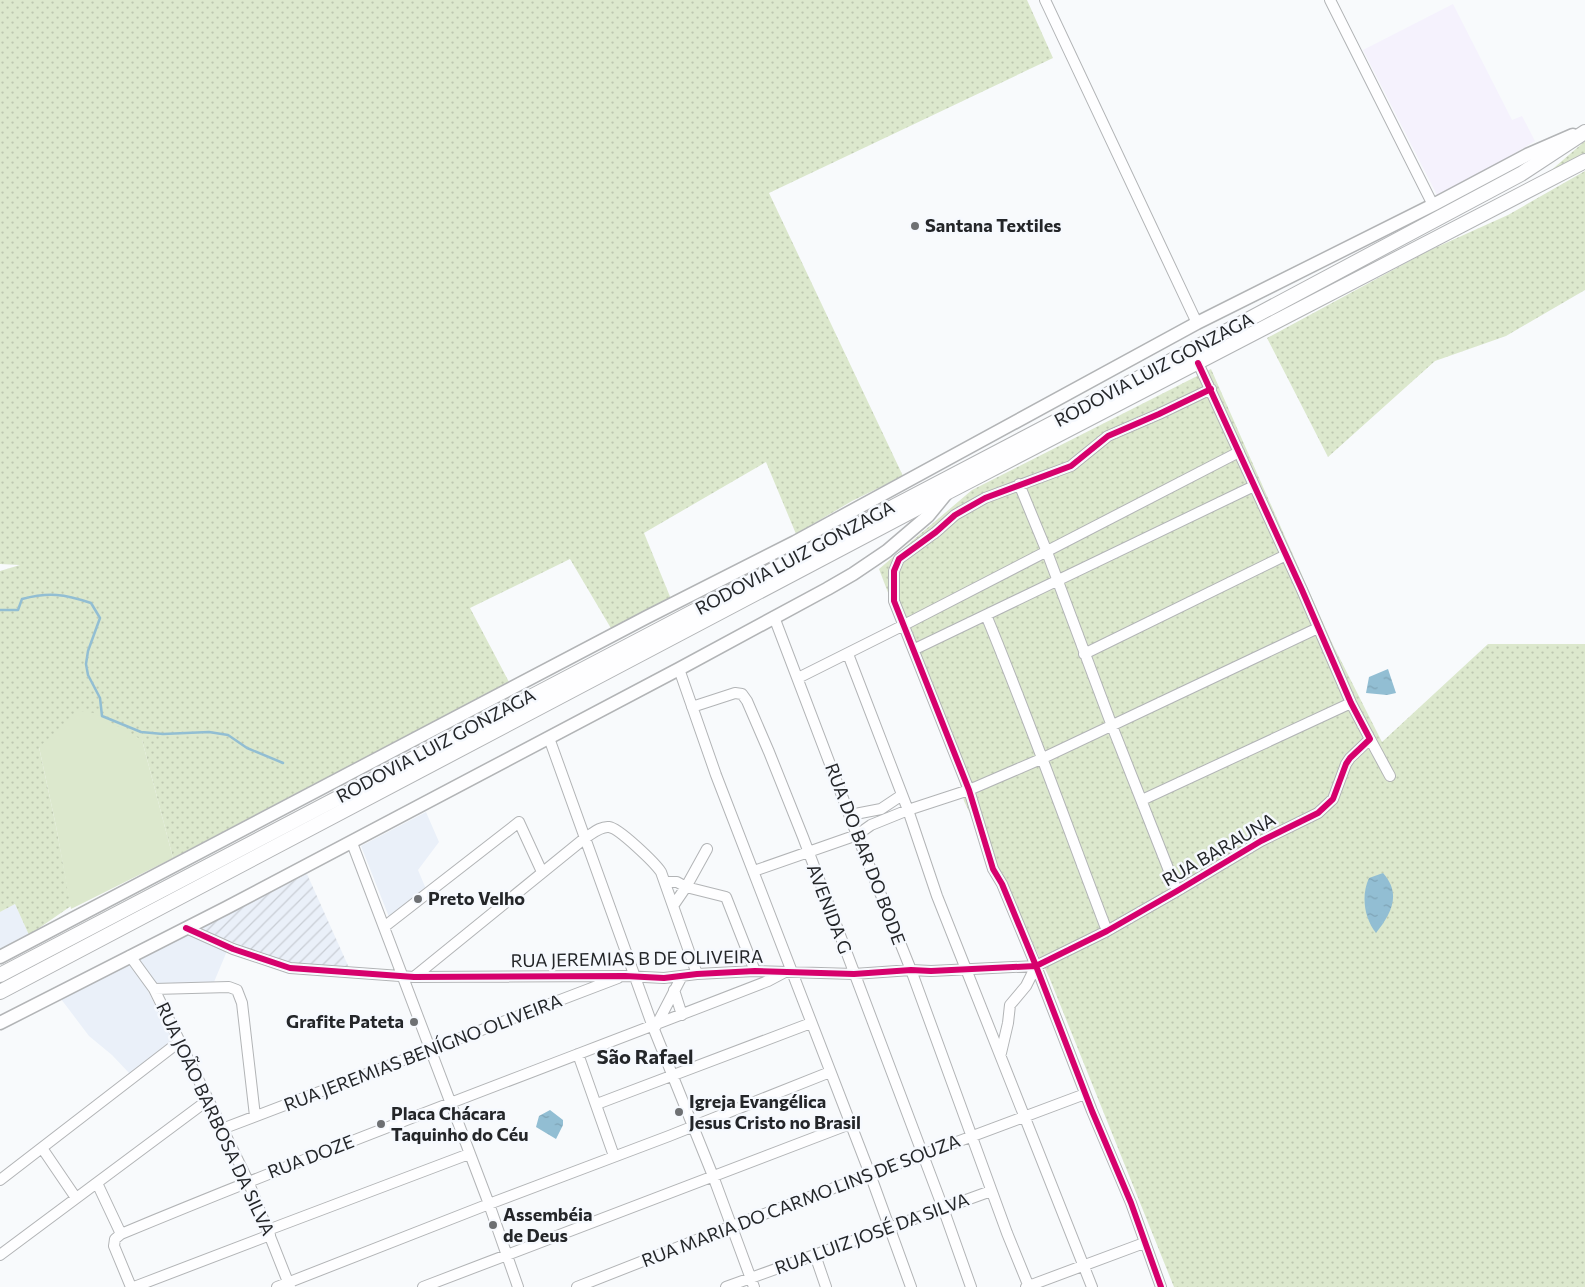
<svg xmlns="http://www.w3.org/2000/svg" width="1585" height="1287" font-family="Commissioner,sans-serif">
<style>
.built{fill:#eaf0f9}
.industrial{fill:url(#industrial-furrows)}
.education{fill:#f5f2fd}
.grass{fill:url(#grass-dots)}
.pitch{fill:#dce8cd}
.water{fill:url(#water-ripples)}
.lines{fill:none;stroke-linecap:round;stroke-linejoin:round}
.stream{stroke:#92bed3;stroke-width:2.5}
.minor-casing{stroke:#b2b4b6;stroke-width:12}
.major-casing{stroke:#b2b4b6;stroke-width:15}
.highway-casing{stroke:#b2b4b6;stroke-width:16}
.minor{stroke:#fefeff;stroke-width:10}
.major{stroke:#fefeff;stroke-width:12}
.highway{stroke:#fefeff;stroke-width:14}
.cycleway-casing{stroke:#f6f9fe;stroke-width:9}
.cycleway{stroke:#d6006c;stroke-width:6}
.poi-dot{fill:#6e7073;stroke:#f6f9fe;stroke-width:2}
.labels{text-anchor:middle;stroke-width:5;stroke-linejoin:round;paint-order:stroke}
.poi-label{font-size:18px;font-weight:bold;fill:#242629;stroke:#f6f9fe;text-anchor:start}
.street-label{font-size:18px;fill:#242629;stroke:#f6f9fe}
.quarter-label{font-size:20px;font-weight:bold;fill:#242629;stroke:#f6f9fe}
</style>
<defs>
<pattern id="industrial-furrows" width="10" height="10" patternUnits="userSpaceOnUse" patternTransform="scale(1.25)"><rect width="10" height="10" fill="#eaf0f9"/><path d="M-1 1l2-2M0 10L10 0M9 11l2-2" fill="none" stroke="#c9ced5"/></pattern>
<pattern id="grass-dots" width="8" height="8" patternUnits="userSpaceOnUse" patternTransform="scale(1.25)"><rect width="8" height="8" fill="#dce8cd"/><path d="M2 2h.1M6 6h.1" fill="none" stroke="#bdc7b0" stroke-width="1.8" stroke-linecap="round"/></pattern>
<pattern id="water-ripples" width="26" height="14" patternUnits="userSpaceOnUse" patternTransform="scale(1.25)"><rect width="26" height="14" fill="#92bed3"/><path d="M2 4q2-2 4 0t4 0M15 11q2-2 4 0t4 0" fill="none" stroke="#7ea3b5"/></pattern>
</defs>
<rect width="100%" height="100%" fill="#f8fafc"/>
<path class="built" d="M426,812l13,30 -21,28 8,19 -37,28 -28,-71z
M15,904l14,31 -29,15v-38z
M185,932l42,19 -13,31 -66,9 25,50 -43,33 -18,-19 -23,-19 -28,-37z"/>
<path class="industrial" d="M307,874l43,96 -64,-7 -86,-34z"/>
<path class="education" d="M1453,4l59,116 10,-4 13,25 -96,58 -76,-149z"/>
<path class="grass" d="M0,0h1027l26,58 -284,135 134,283 -51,25 -56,33 -30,-72 -122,71 27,66 -59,31 -42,-71 -100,49 39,74 -336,176 -31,-118 -103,7 17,79 15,80 -42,29 -14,-31 -15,8v-341l20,-6 -20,-1z
M1585,141v12l-37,20z
M1585,171v119l-79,46 -71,25 -107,96 -61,-119 161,-87 80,-36z
M1211,369l121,274 50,99 106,-98h97v643h-411l-125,-310 -85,-176 -5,-22 -80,-210 93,-79z"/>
<path class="pitch" d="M80,711l14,2 48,27 31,118 -102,51 -15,-83 -17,-79z"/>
<path class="water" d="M1388,669l8,24 -9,2 -21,-2 3,-16z
M1383,873c19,21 8,41 -7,60 -12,-15 -15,-38 -7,-55z
M550,1110l13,10v5l-7,14 -20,-12 3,-11z"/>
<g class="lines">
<path class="stream" d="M0,610h18l4,-11c27,-7 42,-5 69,4l9,15 -12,33 -2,13 2,11 12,23 2,18 39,16 22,2 46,-2 19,3 19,13 36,15"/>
<g class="minor-casing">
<path id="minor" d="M1045,0l152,323
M1330,0l103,205
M1019,484l28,68 65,174 65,165
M986,615c43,104 81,211 121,316
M774,617l83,218 54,135 96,263 22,54
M915,649l339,-163
M848,654l60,156 29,86 155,391
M1084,654l202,-99
M679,669l37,106 154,399 41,113
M798,678l106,-53 335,-173
M692,707l43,-14 7,1 5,7 22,51 34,85 140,371 28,79
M549,738l104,289 60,149 41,111
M1370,739l20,37
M1142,800l209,-97
M850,815l31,-6 21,-14
M352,843l137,361 29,83
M754,871l103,-36 14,-10 37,-15 61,-20 72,-31 277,-131
M665,882h12l9,5 21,-38
M673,906l13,-19 40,10 29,74
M384,927l135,-105 23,50
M186,928l47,21 57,19 124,9 211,-1 39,2 33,-4 58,-3 99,3 57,-4 20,1 105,-5 71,-35 70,-40 84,-50 57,-28 15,-14 13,-35 4,-6 20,-19 -19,-36 -49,-113 -104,-227
M130,956l24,33 94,192 42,106
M414,977l171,-139c7,-4 15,-12 24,-11 10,1 46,36 52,45l36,102
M154,989l75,-2 8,3 5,13 13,113
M674,990l8,25
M656,1026l26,-50
M1001,1053l7,-30 2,-18 16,-19 10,-20
M578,1054l36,102
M597,1104l214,-81
M222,1129l396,-151
M42,1148l34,50
M0,1180l179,-138
M97,1183l24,51
M268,1230l201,-76
M0,1255l208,-155
M815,1255l11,32
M131,1287l-17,-41 1,-7 6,-5c214,-89 431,-169 647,-253l17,-9
M134,1287l136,-52
M277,1287l212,-83 180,-68 161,-64
M423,1287l427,-163
M577,1287l155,-61 353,-132
M726,1287l265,-96
M1026,1287l118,-44
M1161,1287l-30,-84 -39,-92 -56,-145 -34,-82 -9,-15 -24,-79 -75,-189v-30l5,-12 37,-27 19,-17 30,-17 86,-32 37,-30 51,-22 52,-25"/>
</g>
<g class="major-casing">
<path id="major" d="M0,957l647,-340 148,-75 402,-219 236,-118 94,-50 46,-20
M0,1023l226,-115 453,-239 148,-80 26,-15 34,-23 41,-35 18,-22"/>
</g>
<g class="highway-casing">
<path id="highway" d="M0,975l1135,-595 386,-206 64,-42
M0,992l948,-500 637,-331"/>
</g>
<use href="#minor" class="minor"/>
<use href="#major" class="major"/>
<use href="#highway" class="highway"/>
<g class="cycleway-casing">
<path id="cycleway" d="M186,928l47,21 57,19 124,9 211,-1 39,2 33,-4 58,-3 99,3 57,-4 20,1 105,-5 71,-35 70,-40 84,-50 57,-28 15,-14 13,-35 4,-6 20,-19 -19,-36 -49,-113 -104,-227
M1161,1287l-30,-84 -39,-92 -56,-145 -34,-82 -9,-15 -24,-79 -75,-189v-30l5,-12 37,-27 19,-17 30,-17 86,-32 37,-30 51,-22 52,-25"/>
</g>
<use href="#cycleway" class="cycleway"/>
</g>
<g class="poi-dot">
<circle cx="915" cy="226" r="5"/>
<circle cx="418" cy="899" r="5"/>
<circle cx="414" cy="1022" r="5"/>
<circle cx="679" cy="1112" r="5"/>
<circle cx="381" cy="1124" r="5"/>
<circle cx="493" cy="1225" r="5"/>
</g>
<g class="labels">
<g class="poi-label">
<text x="925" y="232">Santana Textiles</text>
<text x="428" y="905">Preto Velho</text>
<text x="404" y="1028" text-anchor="end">Grafite Pateta</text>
<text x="689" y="1108">Igreja Evangélica<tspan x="689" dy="21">Jesus Cristo no Brasil</tspan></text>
<text x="391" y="1120">Placa Chácara<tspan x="391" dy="21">Taquinho do Céu</tspan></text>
<text x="503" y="1221">Assembéia<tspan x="503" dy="21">de Deus</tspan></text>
</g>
<g class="street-label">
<text transform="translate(1154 370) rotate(-28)" y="6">RODOVIA LUIZ GONZAGA</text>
<text transform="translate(795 558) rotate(-28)" y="6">RODOVIA LUIZ GONZAGA</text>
<text transform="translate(436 746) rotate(-28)" y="6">RODOVIA LUIZ GONZAGA</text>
<text transform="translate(1219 850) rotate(-30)" y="6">RUA BARAUNA</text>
<text transform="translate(865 854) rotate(69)" y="6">RUA DO BAR DO BODE</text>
<text transform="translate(829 909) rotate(69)" y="6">AVENIDA G</text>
<text transform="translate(637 959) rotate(-1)" y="6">RUA JEREMIAS B DE OLIVEIRA</text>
<text transform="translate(423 1053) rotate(-21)" y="6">RUA JEREMIAS BENÍGNO OLIVEIRA</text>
<text transform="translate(215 1119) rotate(65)" y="6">RUA JOÃO BARBOSA DA SILVA</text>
<text transform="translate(311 1157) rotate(-21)" y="6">RUA DOZE</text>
<text transform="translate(801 1201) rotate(-21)" y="6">RUA MARIA DO CARMO LINS DE SOUZA</text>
<text transform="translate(872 1234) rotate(-20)" y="6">RUA LUIZ JOSÉ DA SILVA</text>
</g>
<g class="quarter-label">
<text x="645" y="1064">São Rafael</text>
</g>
</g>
</svg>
